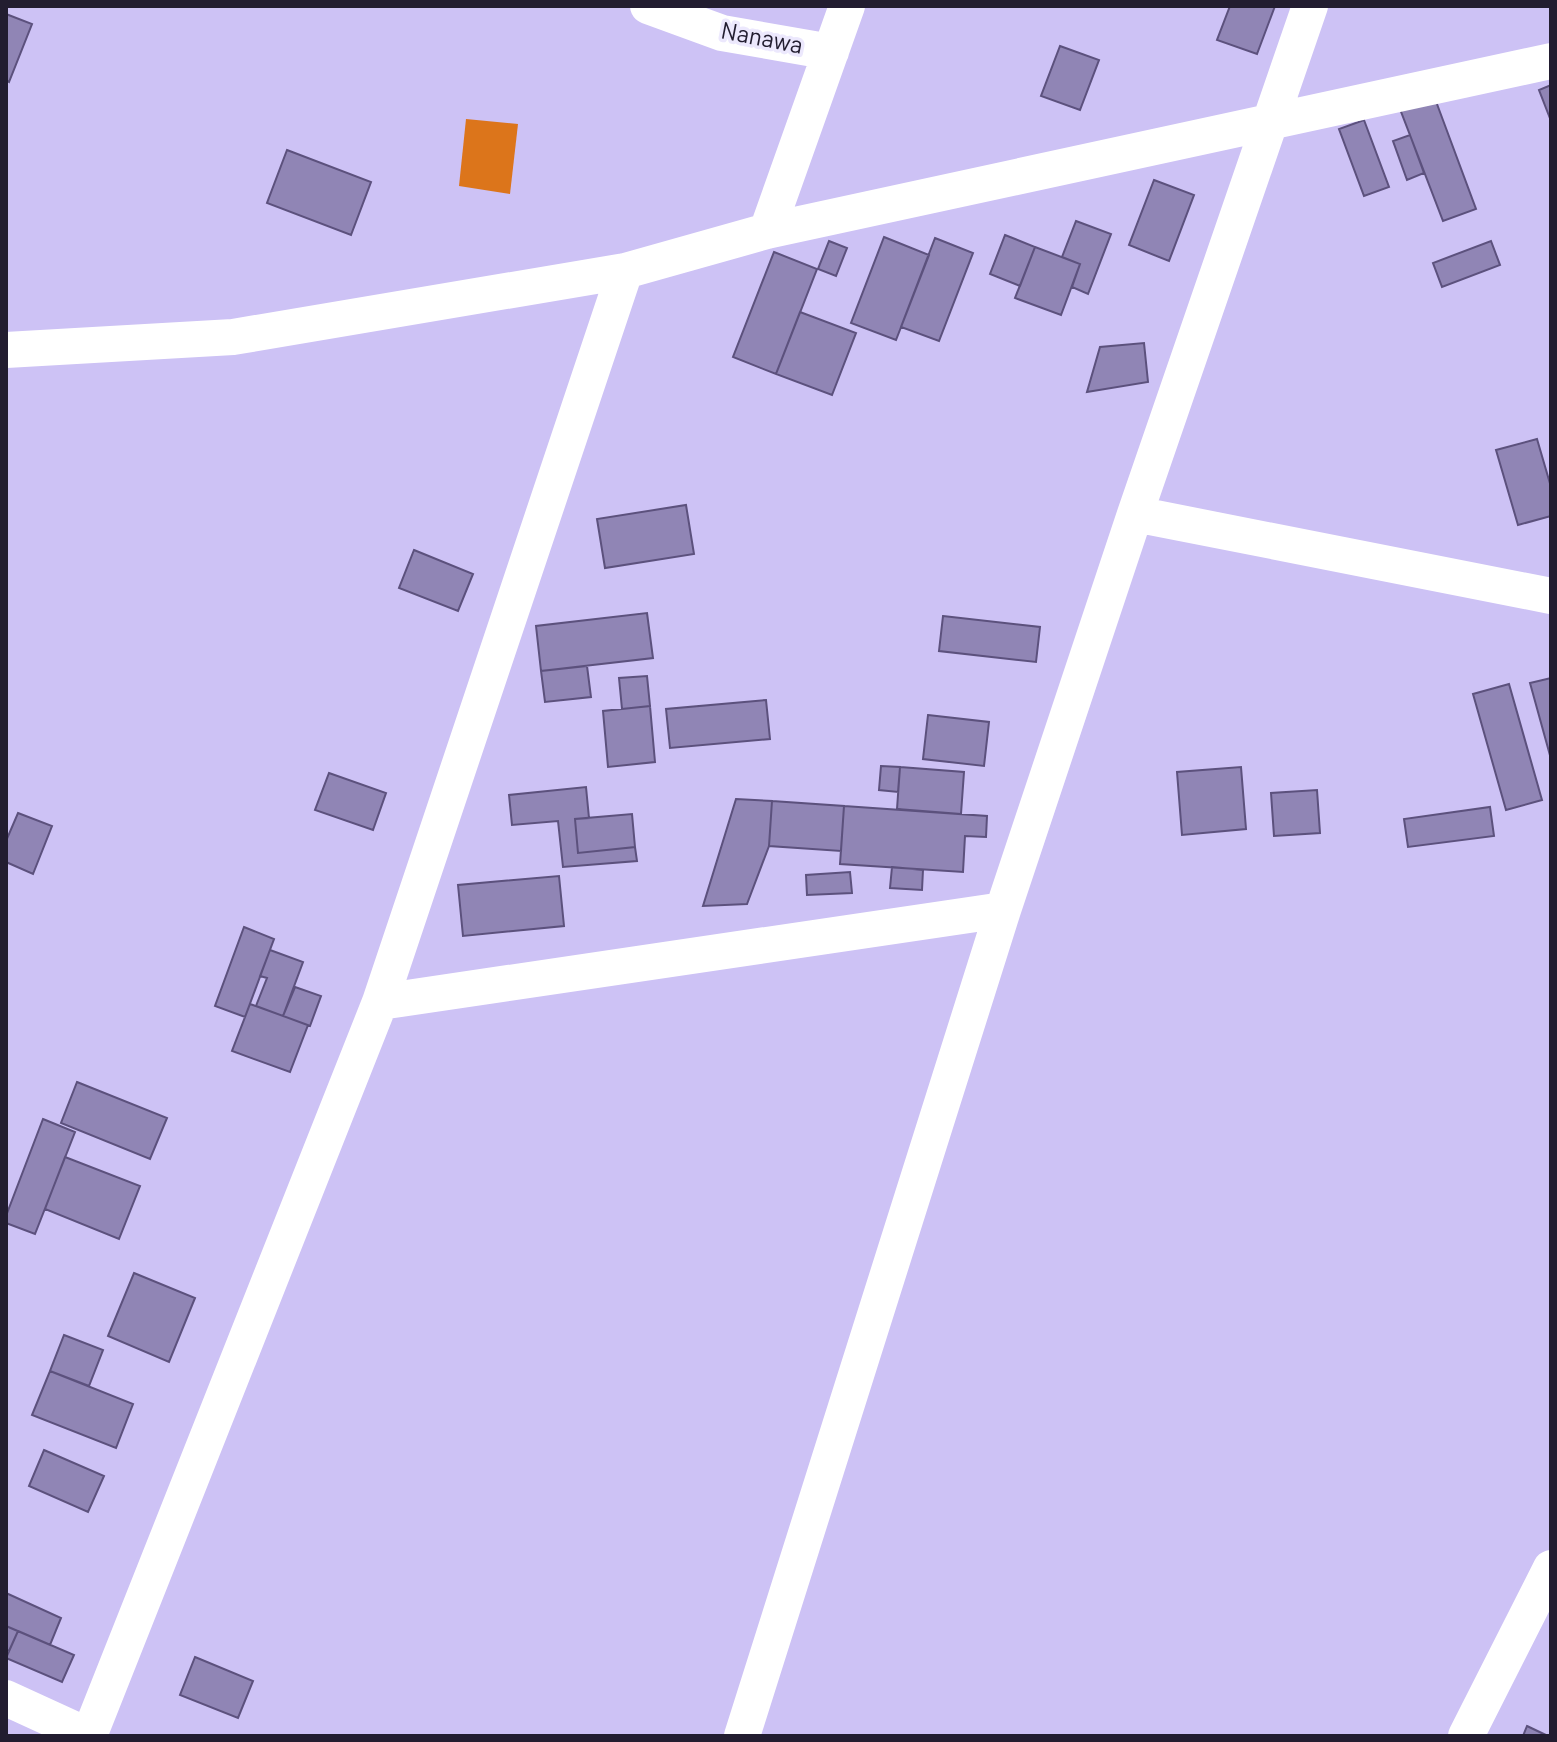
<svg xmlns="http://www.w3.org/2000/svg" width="1557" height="1742" font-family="Barlow,sans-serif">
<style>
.forest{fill:#dc751b}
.building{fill:#9085b5;stroke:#5c517d;stroke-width:2}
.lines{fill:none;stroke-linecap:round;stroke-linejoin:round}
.street{stroke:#fff;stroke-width:36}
.labels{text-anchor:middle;stroke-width:7;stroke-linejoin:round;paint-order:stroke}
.street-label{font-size:24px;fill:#221d30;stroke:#ece8fd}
</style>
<rect width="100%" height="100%" fill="#cdc2f5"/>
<path class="forest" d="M466,119l52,5 -8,70 -51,-8z"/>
<path class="building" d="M1230,6h45l-18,48 -40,-14z
M6,14l26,10 -23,58 -3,-2z
M1060,46l39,14 -19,50 -39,-14z
M1551,85v36l-12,-31z
M1434,96l42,113 -33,12 -43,-112z
M1364,120l25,67 -25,9 -25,-67z
M1410,135l14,38 -17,7 -14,-39z
M287,150l84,32 -20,53 -84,-32z
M1154,180l40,15 -25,66 -40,-16z
M1076,221l35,13 -23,60 -16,-7 8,-23 -18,-7z
M1005,235l30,12 -15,39 -30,-12z
M884,237l45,18 -33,85 -45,-17z
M935,238l38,15 -34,88 -38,-14z
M829,241l18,7 -11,28 -18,-7z
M1491,241l9,24 -58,22 -9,-24z
M1035,247l45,17 -19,51 -46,-17z
M774,252l43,17 -41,105 -43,-17z
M800,312l56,21 -24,62 -56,-21z
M1144,343l4,39 -61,10 13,-45z
M1537,439l14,48v29l-33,9 -22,-75z
M686,505l8,49 -89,14 -8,-49z
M414,550l59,24 -15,37 -59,-23z
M647,613l6,45 -112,13 -5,-45z
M943,616l97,11 -4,35 -97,-11z
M587,666l4,31 -46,5 -4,-31z
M647,676l3,30 -28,3 -3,-31z
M1551,678v81l-21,-76z
M1509,684l33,116 -36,10 -33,-116z
M766,700l4,39 -100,9 -4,-39z
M650,706l5,56 -47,5 -5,-56z
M928,715l61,7 -5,44 -61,-7z
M881,766l19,1 -2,25 -19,-2z
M900,767l64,5 -3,42 -64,-5z
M1241,767l5,62 -64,6 -5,-63z
M329,773l57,20 -13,37 -58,-20z
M586,787l3,31 -14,1 3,34 57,-6 2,14 -74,6 -5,-46 -46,4 -3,-30z
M1317,790l3,43 -46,3 -3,-43z
M736,799l36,2 -3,45 -22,58 -44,2z
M772,801l72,5 -3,45 -72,-5z
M844,806l143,10 -1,21 -21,-1 -2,36 -123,-8z
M1490,807l4,29 -86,11 -4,-28z
M18,813l34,13 -19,48 -27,-12v-21z
M632,814l3,33 -57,6 -3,-34z
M892,867l31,3 -1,20 -32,-2z
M850,872l2,21 -45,2 -1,-20z
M559,876l5,50 -101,10 -5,-51z
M244,927l30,12 -29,78 -30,-11z
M270,950l33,12 -20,54 -27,-10 11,-28 -7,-2z
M295,987l26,9 -11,30 -27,-10z
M250,1004l58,21 -18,47 -58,-21z
M77,1082l90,36 -17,41 -89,-36z
M43,1119l32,13 -40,102 -29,-11v-7z
M65,1157l75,29 -21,53 -74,-30z
M134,1273l61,25 -26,64 -61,-26z
M64,1335l39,15 -14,36 -39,-15z
M50,1371l83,33 -17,44 -84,-33z
M44,1450l60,26 -16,36 -59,-26z
M6,1593l55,25 -11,27 -44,-19z
M6,1626l12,5 -9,20 -3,-1z
M18,1631l56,24 -12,27 -56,-24z
M195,1657l58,24 -15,37 -58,-23z
M1527,1726l21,10h-25z"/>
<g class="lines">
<path class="street" d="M648,6l74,27 109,19
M767,231l80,-225
M6,350l227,-13 392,-66 142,-40 784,-170
M1135,514l416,82
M380,1002l623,-92
M6,1698l83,38
M89,1736l291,-734 245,-731
M742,1736l261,-826 132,-396 175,-508
M1466,1736l85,-168"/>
</g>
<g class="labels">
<g class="street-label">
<text transform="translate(762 38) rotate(11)" y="8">Nanawa</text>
</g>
</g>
<rect width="1557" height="1742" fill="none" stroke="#221d30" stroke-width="16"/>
</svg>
